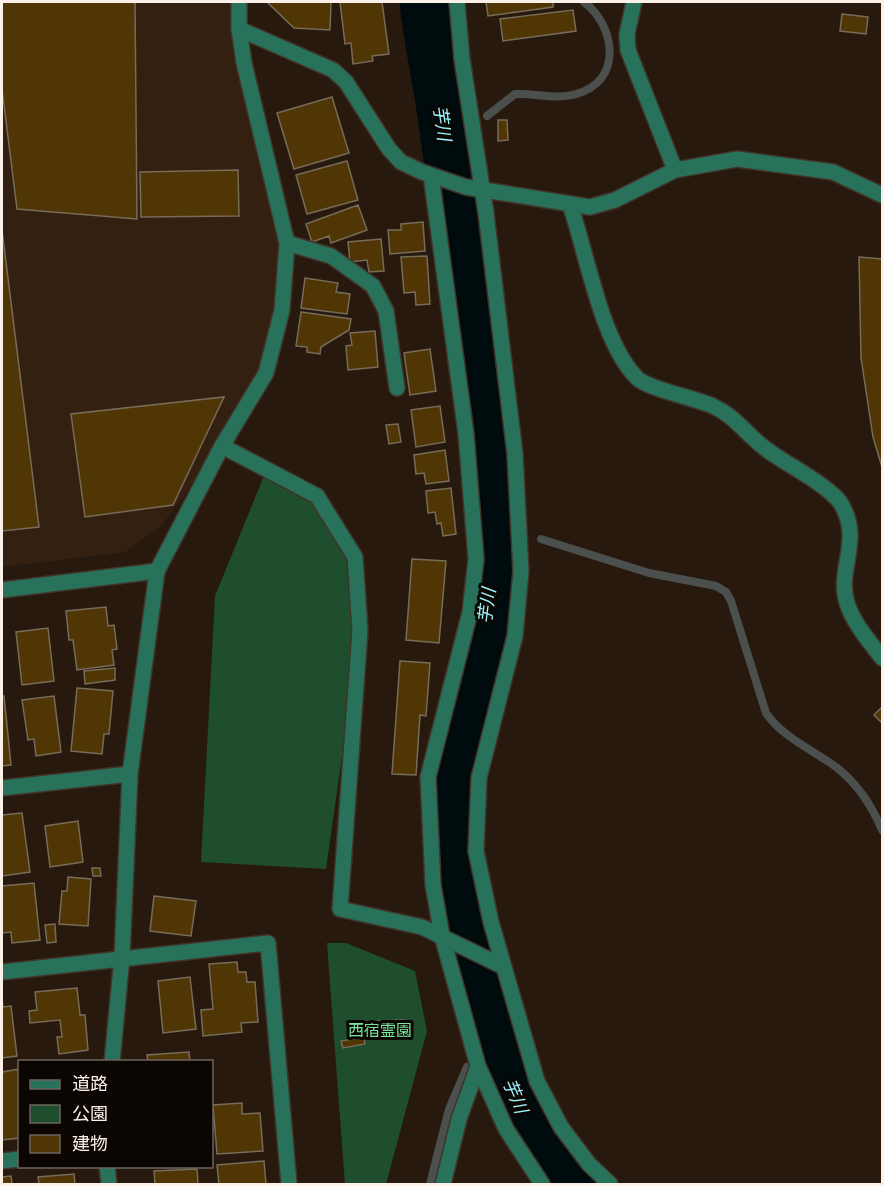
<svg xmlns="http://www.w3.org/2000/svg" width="884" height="1186" font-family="'Nunito Sans','Noto Sans JP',sans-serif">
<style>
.built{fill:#342010}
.green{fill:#1f4e2f}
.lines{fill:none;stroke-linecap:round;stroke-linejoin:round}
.stream{stroke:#4b504f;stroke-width:8}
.river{stroke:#000b0d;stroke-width:51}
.building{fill:#4f3604;stroke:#776b59;stroke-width:1.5}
.minor-casing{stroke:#413328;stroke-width:18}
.tertiary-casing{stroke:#413328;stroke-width:18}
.minor{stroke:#28715b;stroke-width:15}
.tertiary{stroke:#28715b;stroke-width:15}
.labels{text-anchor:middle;stroke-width:6;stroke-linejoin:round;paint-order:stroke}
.park-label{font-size:16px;fill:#76e69b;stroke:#0c0603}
.water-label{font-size:18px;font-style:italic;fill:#99f5ff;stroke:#0c0603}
</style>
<rect width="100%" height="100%" fill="#28190e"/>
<path class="built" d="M2,2h237l48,241 -21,130 -44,73 -61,80 -36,26 -123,15z"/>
<path class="green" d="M266,471l51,25 38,61 5,73 -34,239 -125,-7 14,-266z
M327,943h19l69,28 12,60 -41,153h-41z"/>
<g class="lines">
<path class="stream" d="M487,116l28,-22c20,-1 41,6 61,0 47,-12 40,-68 8,-92
M449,156l6,-6
M492,524l13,4
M541,539l108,34 67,13 10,6 5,9 35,112c16,24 47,37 70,54 22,17 36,39 46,63
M430,1184l19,-75 18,-42"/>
<path class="river" d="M425,2c4,38 13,76 18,114 19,135 39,272 49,408 7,84 -23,143 -37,222 -16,89 4,172 28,258 19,66 39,130 87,180"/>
</g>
<path class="building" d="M2,2h133l2,217 -120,-10 -15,-120z
M267,2h64l-1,28 -36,-2z
M340,2h42l7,52 -17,2 1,5 -20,3 -2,-21 -6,1z
M486,2h67v5l-65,9z
M573,10l3,21 -73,10 -3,-22z
M842,14l26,3 -2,17 -26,-3z
M332,97l17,56 -55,16 -17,-56z
M498,120h9l1,20 -10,1z
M347,161l11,39 -51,14 -11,-39z
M238,170l1,46 -98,1 -1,-45z
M358,205l9,25 -36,13 -2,-7 -17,6 -6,-18z
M423,222l2,29 -35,3 -2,-24h13v-6z
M2,230l37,297 -37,4z
M381,239l3,32 -15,1 -2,-12 -17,2 -2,-20z
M427,256l3,48 -14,1 -1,-13 -11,1 -3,-36z
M859,257l23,2v208l-9,-30 -12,-79z
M305,278l33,5 -2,9 14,2 -3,20 -46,-6z
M301,312l50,7 -2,11 -28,17 -1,7 -13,-2v-5l-11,-1z
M375,331l3,36 -30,3 -2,-24 6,-1 -2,-12z
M430,349l6,42 -26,4 -6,-42z
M224,397l-51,108 -88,12 -14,-103z
M440,406l5,36 -29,5 -5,-37z
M398,424l3,18 -12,2 -3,-19z
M445,450l4,31 -23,3 -2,-11 -8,1 -2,-19z
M451,488l5,46 -13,2 -2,-13 -4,1 -2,-12 -7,1 -2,-22z
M412,559l34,2 -7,82 -33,-3z
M106,607l2,19 6,-1 3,24 -5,1 2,15 -37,5 -4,-30h-4l-3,-29z
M48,628l6,53 -32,4 -6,-53z
M400,661l30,2 -4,53 -6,-1 -4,60 -24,-1z
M115,668v12l-30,4 -1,-13z
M77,688l36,3 -4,43h-5l-2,20 -31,-3z
M2,696h2l7,69 -9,1z
M54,696l7,56 -25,4 -2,-17 -6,1 -6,-40z
M882,707v16l-8,-8z
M22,813l8,59 -28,4v-61z
M78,821l5,41 -33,5 -5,-41z
M92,868h8l1,8h-8z
M68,877l23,2 -3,47 -29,-2 3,-33h5z
M34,883l6,57 -28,3 -1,-11 -9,1v-47z
M154,896l42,5 -5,35 -41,-5z
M55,924l1,18 -9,1 -2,-18z
M237,962l1,10h8l1,10h8l3,40 -17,1 1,9 -39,4 -2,-26 12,-1 -4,-45z
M190,977l6,52 -33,4 -5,-52z
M77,988l3,27h5l3,35 -29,4 -2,-17h5l-2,-17 -30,3 -1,-12 8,-1 -2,-18z
M2,1000l1,7 8,-1 6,50 -15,2z
M404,1020l2,17 -27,1 -1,-17z
M364,1037l1,7 -22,4 -2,-7z
M189,1052l1,10h-42l-1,-7z
M20,1069v69l-18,2v-68z
M242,1103v11l18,-1 3,38 -46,3 -4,-49z
M264,1161l2,23h-47l-2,-19z
M197,1169l1,15h-43l-1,-13z
M74,1174l1,10h-36l-1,-7z
M11,1176l1,8h-10v-7z"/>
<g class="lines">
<g class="minor-casing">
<path id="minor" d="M457,2l5,57 24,154 29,241 6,117 -6,65 -36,142 -3,73 15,71 46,159 24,46 28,37 21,20
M634,2l-7,32 1,16 47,120
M239,29l94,41 13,12 43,67 12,13 21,10 44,15 124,20 25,-7 60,-30 62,-11 96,13 49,23
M431,175l35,259 10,125 -6,53 -42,165 5,108 9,51 36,130 28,63 36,55
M570,205c17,48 31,137 67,173 11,11 58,20 76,28 22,10 34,29 53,43 21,16 59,34 74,53 24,38 -4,67 7,101 6,20 23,39 35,55
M287,243l44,13 42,30 13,25 11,77
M222,446l95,50 38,61 5,73 -20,279 82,18 82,40
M2,788l128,-14
M2,972l266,-29 21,241
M112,1062l10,-105 8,-183 27,-203
M2,1161l18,-2
M107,1166l2,18
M443,1184l16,-65 19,-53"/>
</g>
<g class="tertiary-casing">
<path id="tertiary" d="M2,590l155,-19 65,-125 44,-73 16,-63 5,-67 -43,-180 -5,-34v-27"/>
</g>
<use href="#minor" class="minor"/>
<use href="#tertiary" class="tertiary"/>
</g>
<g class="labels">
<g class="park-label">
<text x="380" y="1036">西宿霊園</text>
</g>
<g class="water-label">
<text transform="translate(442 123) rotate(82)" y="6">芋川</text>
<text transform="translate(487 606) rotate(-83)" y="6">芋川</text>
<text transform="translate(515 1096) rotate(67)" y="6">芋川</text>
</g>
</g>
<rect width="884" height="1186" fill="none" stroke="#fbf1e9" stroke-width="6"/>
<rect x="18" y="1060" width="195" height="108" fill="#0c0603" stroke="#6c645f" stroke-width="1.5"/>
<rect x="30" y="1080" width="30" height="9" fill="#28715b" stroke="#6c645f" stroke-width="1.5"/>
<text x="72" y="1090" font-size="18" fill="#fbf1e9">道路</text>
<rect x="30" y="1105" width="30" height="18" fill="#1f4e2f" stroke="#6c645f" stroke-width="1.5"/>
<text x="72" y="1120" font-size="18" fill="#fbf1e9">公園</text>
<rect x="30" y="1135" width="30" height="18" fill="#4f3604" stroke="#6c645f" stroke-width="1.5"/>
<text x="72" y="1150" font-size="18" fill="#fbf1e9">建物</text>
</svg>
